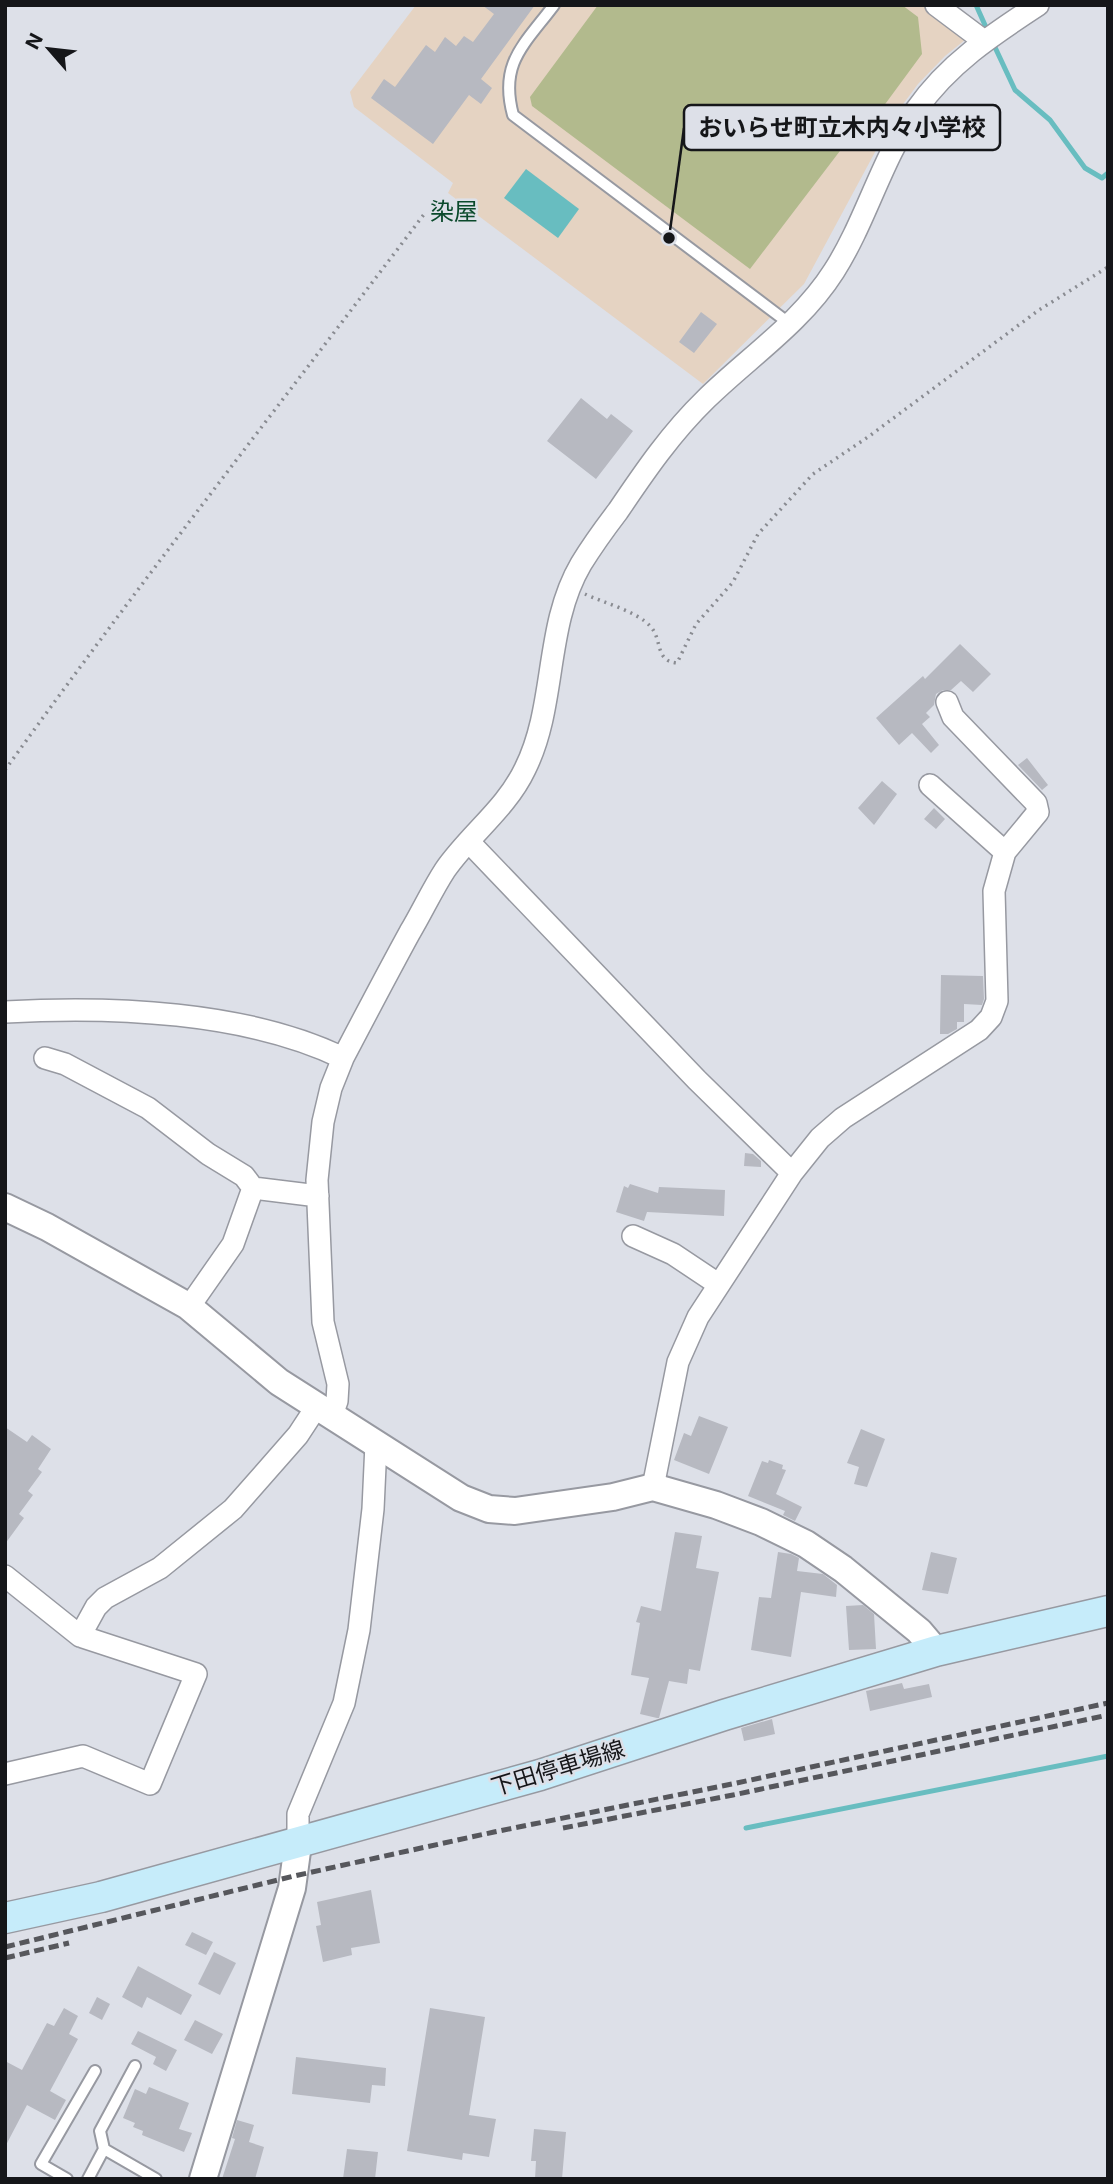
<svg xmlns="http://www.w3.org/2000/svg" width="1113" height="2184" font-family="Inter,'Noto Sans JP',sans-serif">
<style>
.education{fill:#e5d3c2}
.green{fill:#b2ba8d}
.water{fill:#68bdc0}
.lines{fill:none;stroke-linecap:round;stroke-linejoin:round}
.stream{stroke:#68bdc0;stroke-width:5}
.building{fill:#b7b9c1}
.service-casing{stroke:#9799a1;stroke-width:14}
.minor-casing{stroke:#9799a1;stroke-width:24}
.tertiary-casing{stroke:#9799a1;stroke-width:30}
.secondary-casing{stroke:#9799a1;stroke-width:33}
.path{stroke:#898b91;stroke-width:3.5;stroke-dasharray:2 5;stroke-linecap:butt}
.service{stroke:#fff;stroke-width:10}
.minor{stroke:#fff;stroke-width:21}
.tertiary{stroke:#fff;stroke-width:26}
.secondary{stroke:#c6ecfa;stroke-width:30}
.rail{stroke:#56575c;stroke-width:5;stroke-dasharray:10 5;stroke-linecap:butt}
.labels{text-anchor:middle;stroke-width:5;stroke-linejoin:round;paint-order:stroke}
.street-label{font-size:23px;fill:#151619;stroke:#dde0e8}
.neighbourhood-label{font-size:24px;fill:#0a492b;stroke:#dde0e8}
.leader{fill:none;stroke:#151619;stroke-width:2.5}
.callout-dot{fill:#151619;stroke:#dde0e8;stroke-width:2.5}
.callout{fill:#dde0e8;stroke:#151619;stroke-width:2.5}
.callout-label{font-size:24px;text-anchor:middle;font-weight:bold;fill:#151619}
</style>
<rect width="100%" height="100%" fill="#dde0e8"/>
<path class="education" d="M416,5h514l40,31 -25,20 -27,28 -23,31 -91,169 -101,100 -255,-191 5,-10 -99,-76 -4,-15z"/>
<path class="green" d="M598,5h304l16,12 4,37 -64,87 -12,2 -96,126 -218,-163 -2,-9z"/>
<path class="water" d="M526,169l53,40 -21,29 -54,-40z"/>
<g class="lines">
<path class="stream" d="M976,5l13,29
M993,43l22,47 35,30 35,48 17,10 6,-5
M746,1828l362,-72"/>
</g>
<path class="building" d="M482,5h53l-54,74 11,9 -11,16 -12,-9 -36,49 -62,-46 13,-19 11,8 31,-42 9,7 10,-15 11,9 8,-10 9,6 21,-28z
M701,312l16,12 -23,29 -15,-11z
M581,398l26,21 4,-5 22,17 -37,48 -49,-38z
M960,644l31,30 -18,18 -12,-11 -10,9h-8l-7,4 -2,11 -8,8 4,4 -8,7 17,21 -8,8 -19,-20 -13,12 -23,-27 47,-42 2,3z
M1027,758l21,27 -6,5 -24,-25z
M882,781l15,13 -23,31 -16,-17z
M934,808l11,11 -9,10 -12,-10z
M941,975l42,1 1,23 -2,6 -18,-1v18h-7v7l-9,5h-8z
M745,1153l8,1 8,7v6l-17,-1z
M630,1184l28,9 1,-6 66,3 -1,26 -77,-4 -3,9 -28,-9 8,-26 4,2z
M699,1416l29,11 -19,47 -35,-14 10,-27 7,3z
M5,1427l22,15 5,-7 19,14 -13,20 4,3 -14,19 5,4 -14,19 5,4 -19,26z
M861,1429l24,10 -18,48 -13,-3 5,-17 -12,-4z
M769,1460l14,5 -1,4 4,1 -10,24 26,13 -7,14 -12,-6 2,-4 -37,-15 14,-35 6,2z
M675,1532l27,4 -6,32 23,4 -19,99 -11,-2 -2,15 -18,-3 -10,37h-2l-17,-4 9,-36 -18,-3 9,-52 -4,-1 5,-16 20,5z
M778,1552l13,2 8,4 -2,13 26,3 14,11 -1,12 -35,-5 -10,65 -40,-7 8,-53 12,1z
M931,1552l26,6 -9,36 -26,-4z
M863,1605l11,9 2,35 -27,1 -3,-44z
M902,1683l2,6 25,-5 3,13 -62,14 -4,-20z
M772,1719l3,15 -31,7 -3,-13z
M371,1890l9,53 -29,5 1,7 -29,7 -7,-36 5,-1 -4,-23z
M192,1932l21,10 -7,13 -21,-10z
M214,1952l22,11 -16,32 -22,-11z
M138,1966l54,29 -11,20 -34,-18 -5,11 -20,-11z
M97,1997l13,7 -8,16 -13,-7z
M64,2008l14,8 -9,18 9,5 -28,52 16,9 -11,20 -28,-15 -22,42v-86l17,9 25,-47 7,3z
M430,2008l55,9 -16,98 27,4 -7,38 -26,-4 -1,7 -55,-9z
M195,2020l28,14 -11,20 -28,-14z
M138,2031l39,19 -11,21 -13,-7 3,-7 -25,-13z
M296,2057l90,11 -1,18 -13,-1 -2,18 -78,-9z
M149,2087l40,16 -10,26 13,4 -8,19 -42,-17 1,-4 -10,-4 2,-4 -12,-5 12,-29 11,5z
M237,2120l17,5 -5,17 15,5 -9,32h-33l13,-40 -3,-1z
M534,2129l32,3 -4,47h-27l1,-18h-5z
M347,2149l31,3 -3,27h-32z"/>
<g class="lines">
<g class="service-casing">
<path id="service" d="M554,5c-30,40 -55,58 -41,110l277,209
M104,2149l52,30
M67,2179l-26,-15 54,-93
M88,2179l16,-30 -4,-18 35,-65"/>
</g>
<g class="minor-casing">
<path id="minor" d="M936,5l48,36
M947,702l6,15 83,86 2,9 -33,40
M469,842l228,238 95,93
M5,1012c106,-6 241,-1 338,46
M45,1058l20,6 83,44 60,46 36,22 9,12 65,8
M633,1236l40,18 45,30
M189,1307l44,-63 20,-56
M332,1415l5,-14 1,-17 -15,-62 -6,-142 6,-58 8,-34 12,-30c22,-42 44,-84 67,-126 12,-20 22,-42 35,-62 25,-36 61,-61 80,-101 32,-64 19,-142 56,-205 11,-18 24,-36 37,-53 27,-40 53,-78 88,-112 43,-42 95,-76 128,-128 32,-50 47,-111 82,-161 32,-46 76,-75 122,-105
M653,1487l25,-125 20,-45 94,-144 28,-35 23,-20 136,-88 12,-13 6,-16 -3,-110 11,-39 -75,-67
M5,1576l75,60 116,38 -46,110 -67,-28 -78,18
M80,1636l16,-29 9,-9 55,-30 73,-59 65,-74 19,-29
M298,1844v-30l46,-111 15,-73 14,-121 3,-65"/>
</g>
<g class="tertiary-casing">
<path id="tertiary" d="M5,1207l42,20 141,79 91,76 182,116 28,11 26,2 98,-14 40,-10 63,18 45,17 45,22 37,25 76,62 17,20
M203,2179l89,-291 6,-44"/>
</g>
<g class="secondary-casing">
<path id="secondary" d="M5,1918l96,-21 439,-122 184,-60 212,-64 172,-40"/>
</g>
<path class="path" d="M585,594c17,8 53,18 65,32 13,13 4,35 27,37l19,-39 37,-42 25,-48 55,-60 55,-37 171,-127 69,-43
M5,770c136,-189 280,-372 420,-557"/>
<use href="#service" class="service"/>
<use href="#minor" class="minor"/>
<use href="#tertiary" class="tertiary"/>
<use href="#secondary" class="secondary"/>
<path class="rail" d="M563,1828l170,-33 375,-80
M5,1947l289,-71 200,-44 238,-48 376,-81
M5,1958l64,-15"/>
</g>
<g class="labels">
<g class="street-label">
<text transform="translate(558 1768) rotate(-17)" y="8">下田停車場線</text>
</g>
<g class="neighbourhood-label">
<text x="454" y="220">染屋</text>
</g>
</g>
<path class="leader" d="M669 238L684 128"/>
<circle class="callout-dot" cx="669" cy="238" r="7"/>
<rect class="callout" x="684" y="105" width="316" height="45" rx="7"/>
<g class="callout-label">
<text x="842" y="136">おいらせ町立木内々小学校</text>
</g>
<rect width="1113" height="2184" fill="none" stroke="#151619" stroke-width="14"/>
<g transform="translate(49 49) rotate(298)" stroke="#dde0e8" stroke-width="5" paint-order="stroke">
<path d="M0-5L12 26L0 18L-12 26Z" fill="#151619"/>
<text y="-10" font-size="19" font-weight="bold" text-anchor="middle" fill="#151619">N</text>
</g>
</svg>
